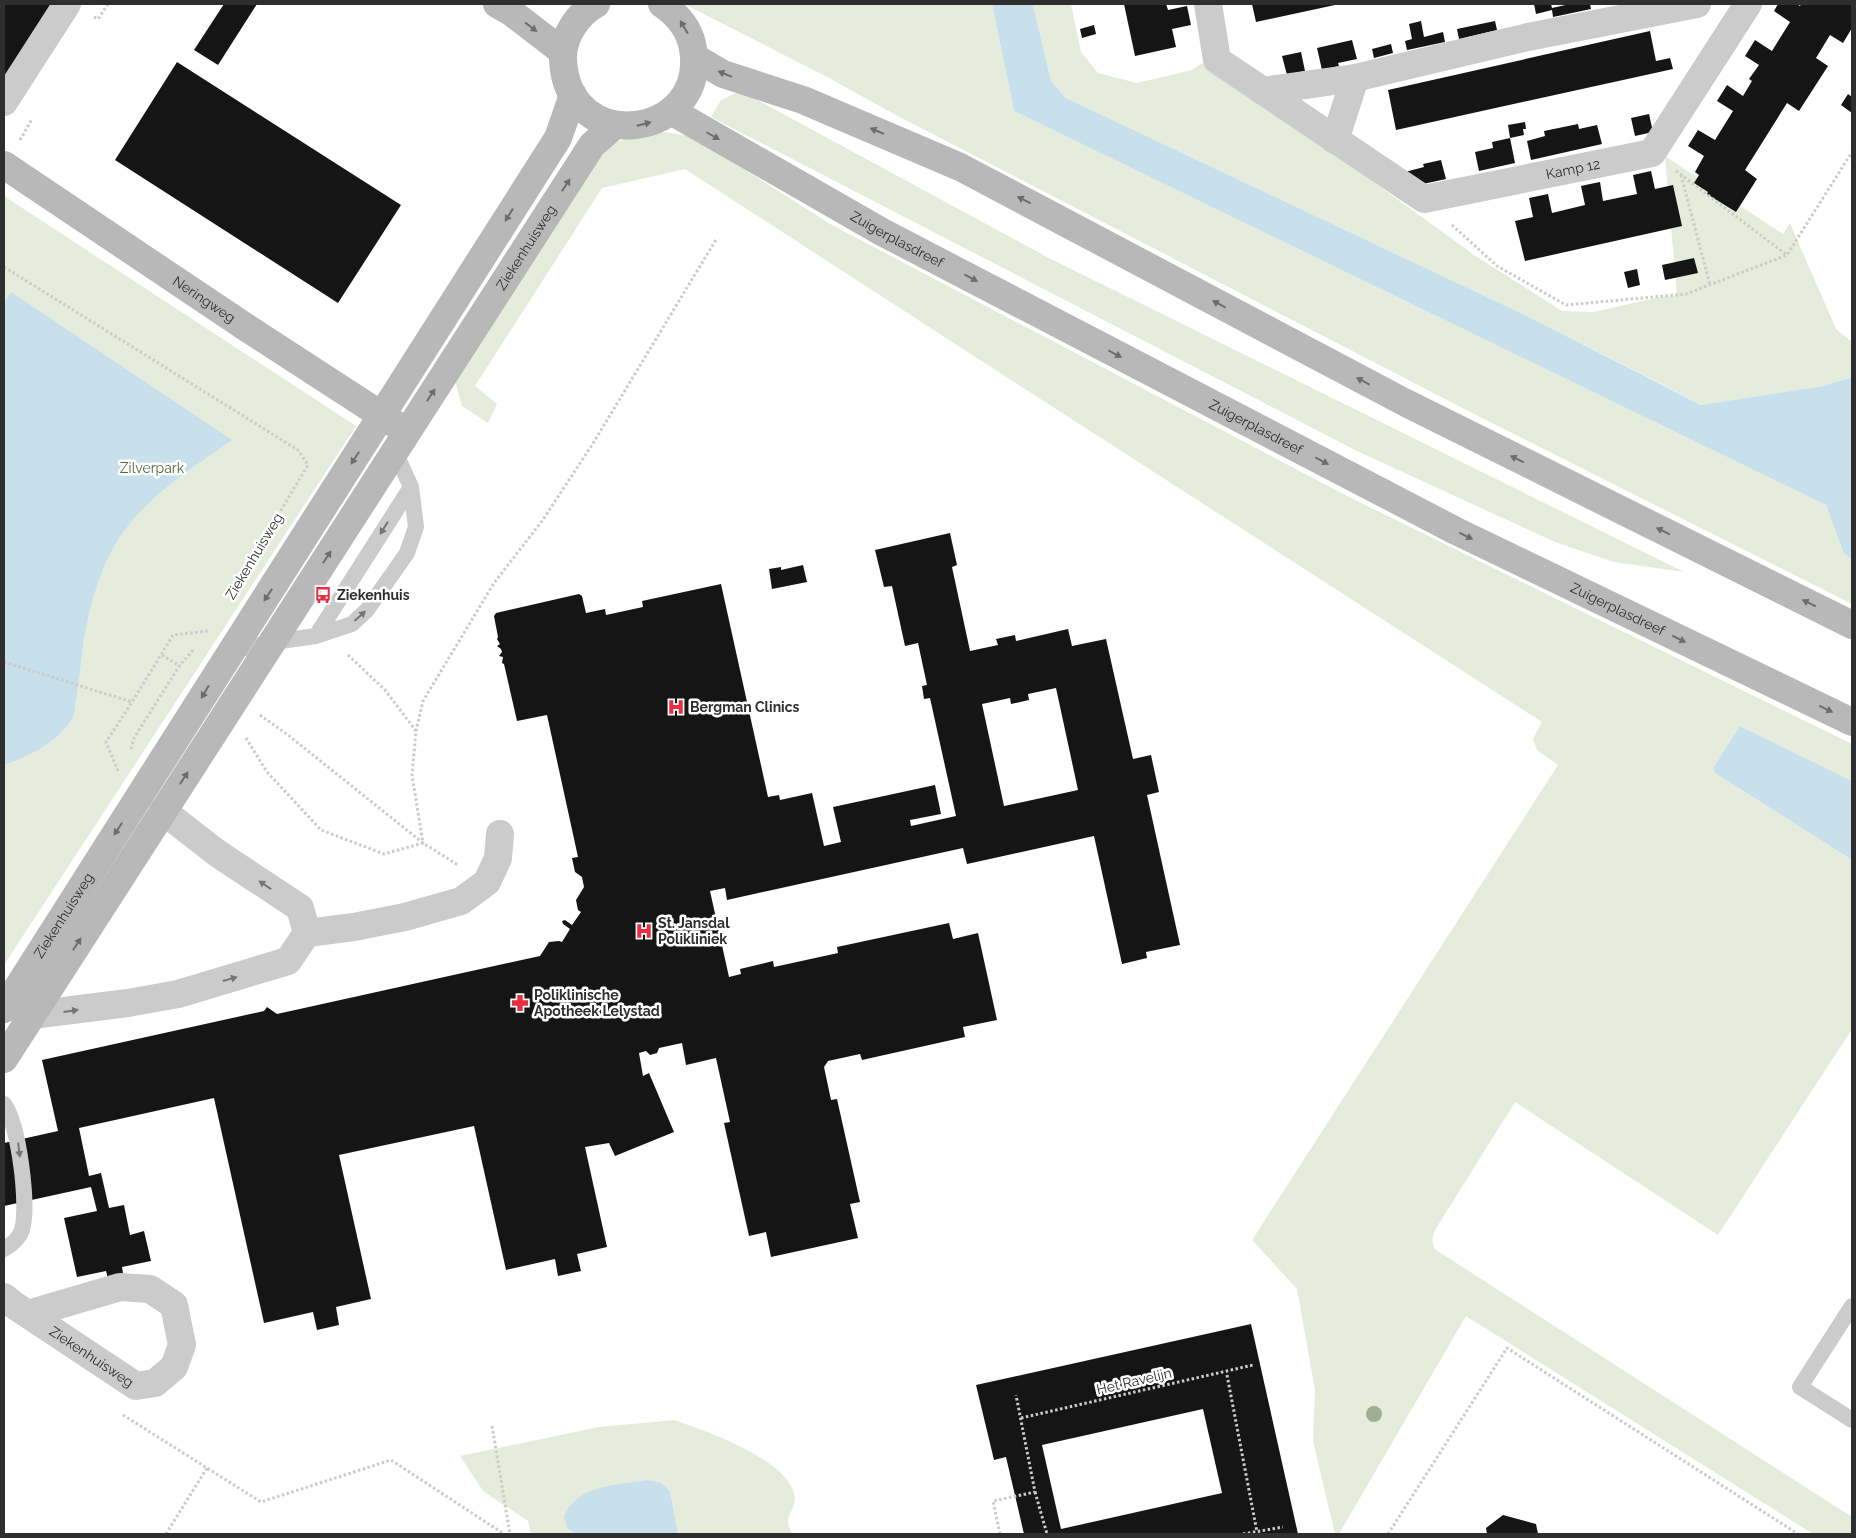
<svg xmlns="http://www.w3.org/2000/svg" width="1856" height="1538" font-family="Raleway,sans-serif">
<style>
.green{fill:#e5ecdc}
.water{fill:#c8dfec}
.building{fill:#151515;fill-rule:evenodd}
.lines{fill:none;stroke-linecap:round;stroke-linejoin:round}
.path{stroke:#cbcbcb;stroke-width:3;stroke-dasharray:2.5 2.5;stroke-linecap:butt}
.lane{stroke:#cbcbcb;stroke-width:16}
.street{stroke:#cbcbcb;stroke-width:28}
.secondary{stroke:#b8b8b8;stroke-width:28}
.tree{fill:#a0ae93}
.oneway{fill:#6c6c6c}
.oneway2{fill:#757575}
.labels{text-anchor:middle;stroke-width:5;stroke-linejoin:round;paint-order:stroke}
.street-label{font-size:14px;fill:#2e2e2e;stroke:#fff}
.park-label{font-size:14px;fill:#536b3b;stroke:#fff}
.poi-label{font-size:14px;font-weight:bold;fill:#2e2e2e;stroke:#fff;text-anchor:start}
</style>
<rect width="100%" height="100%" fill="#fff"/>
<path class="green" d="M684,4h308l22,107 812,394 18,49 8,5v45l-372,-187 -586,-303 -65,-36z
M1033,4h38l10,48 17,21 39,10 55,-13 10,-7 125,85 147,107 88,56 31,1 68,-15 16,-1 -12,-140 118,78 7,-11 46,106 16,13v35l-29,9 -121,19 -173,-88 -463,-219 -15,-17z
M741,91l308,167 635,314 -70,-10 -59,-20 -198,-91 -646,-334 10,-17z
M666,132l21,4 17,8 128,81 511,269 509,250v37l-112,-55 -27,42 2,5 137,87v169l-134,206 -203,-133 -80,128c-3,8 -4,14 1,20l416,267v17h-39l-347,-218 -127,218h-4l-22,-93 2,-51 -18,-101 -45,-49 306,-475 -21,-15 -4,-11 9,-17 -545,-351 -312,-202 -83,19 -127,198 22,18 -9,19 -26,-17 -8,-29 152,-231 19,-7z
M4,196l352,230 -352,539z
M675,1420c32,12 114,39 120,77 1,9 -8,18 -7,26 1,4 3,8 4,11h-114l-8,-43 -24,-11 -44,8 -34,41 7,5h-44l-3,-13 -45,-30 -23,-35 139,-29z"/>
<path class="water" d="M992,4h41l18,77 15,17 463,219 172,88 122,-19 29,-9v182l-8,-5 -18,-49 -812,-394z
M11,292l221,148c-51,36 -103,66 -128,127 -10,23 -17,52 -21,77 -2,19 -4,37 -7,56 -1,6 -1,14 -4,19 -15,24 -43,37 -68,46v-462z
M1740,726l112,55v79l-137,-87 -2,-5z
M646,1480l15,3 9,8 8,43h-103l-7,-5 -4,-12c11,-32 54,-32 82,-37z"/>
<path class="building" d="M4,4h56l-56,88z
M224,4h33l-39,61 -24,-15z
M1124,4h42l2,6 19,-4 4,19 -19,4 4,18 -41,9z
M1252,4h83v1l-79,17z
M1534,4h17l1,4 18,-4h20l1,5 -38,8 -1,-7 -16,4z
M1778,4h19l3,2 1,-2h51v24l-9,15 -13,-8 -14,23 12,8 -29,45 -12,-8 -42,67 12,9 -21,33 -29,-18 1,-2 -14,-9 5,-8 -4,-3 9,-16 -16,-10 10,-16 17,10 18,-29 -16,-10 10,-16 16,11 9,-15 -3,-2 10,-14 -14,-9 10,-16 17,11 18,-29 -16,-11z
M1421,21l3,16 19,-5 2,10 -38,8 -2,-9 7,-2 -3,-15z
M1495,21l2,9 -38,9 -2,-10z
M1094,25l2,9 -14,4 -2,-9z
M1650,31l6,30 14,-3 3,11 -277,61 -8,-40z
M1352,40l5,19 -19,4 1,3 -17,4 -5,-22z
M1391,44l2,9 -19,5 -2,-9z
M1301,52l4,19 -18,4 -5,-19z
M177,62l224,143 -63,98 -223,-143z
M1848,94l4,3v16l-11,-8z
M1649,114l4,18 -18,4 -4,-18z
M1525,122l1,7h-3l1,6 -14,3 -2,-13z
M1578,124l1,5 18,-4 5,19 -71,16 -4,-19 18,-5 -1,-5z
M1510,138l5,25 -36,8 -4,-19 18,-4 -1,-6z
M1441,160l5,19 -23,5 -18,-12 19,-5 -1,-3z
M1651,171l4,18 18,-4 9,41 -157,35 -10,-40 18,-4 -4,-19 19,-4 4,19 33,-8 -4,-19 9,-2 10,-2 3,19 34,-7 -4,-19z
M1694,258l4,15 -33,7 -3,-15z
M1637,269l3,16 -12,3 -4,-16z
M950,533l7,32 -5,2 18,84 28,-6 -2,-6 19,-4 1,6 52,-12 4,17 34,-7 27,120 18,-4 8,37 -12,3 33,150 -34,7 1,6 -25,6 -28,-128 -127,28 -4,-16 -236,52 -2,-12 -15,3 19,86 12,-3 -1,-5 33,-8 1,6 64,-14 -1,-6 112,-24 4,16 25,-6 19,87 -34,7 2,10 -103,23 -2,-6 -32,7 -4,6 7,33 6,-1 23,103 -10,2 8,34 -87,19 -5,-25 -17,4 -25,-113 6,-1 -14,-64 -30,7 -4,-22 -23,5 -2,5 -7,2 -4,-4 -7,2 4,23 6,-3 25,59 -59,24 -6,-13 -24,4 22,100 -30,7 4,17 -23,5 -3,-17 -49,11 -32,-144 -135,29 32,144 -35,8 3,18 -22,5 -4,-18 -49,11 -50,-225 -135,30 10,48 12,-3 8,35 15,-3 6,30 14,-4 7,30 -29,6 2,12 -15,3 -3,-11 -29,6 -13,-59 33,-7 -6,-24 -87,19v-63l54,-12 -16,-71 222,-49 3,-4 10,7 263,-58 9,-14 10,-1 3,1 8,-13 -7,-5 -1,-3 3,-1 7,5 9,-13 -3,-2 -2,-10 8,-13 -2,-10 -7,-5 -3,-14 6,-1 -31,-142 -30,6 -13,-57 -2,-1 1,-6 -4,-1 3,-4 -1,-3 -4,-3 3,-2 -3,-5 1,-2 -4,-21 2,-3 83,-19 3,2 4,17 19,-4 1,6 37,-8 -1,-6 79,-17 47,213 11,-2 1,5 32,-7 12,53 17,-4 -8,-35 102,-22 6,29 -31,6 1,6 45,-10 -26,-118 -6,1 -2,-13 5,-1 -9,-42 -13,3 -13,-60 -8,1 -9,-37zM1056,688l22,102 -74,16 -22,-102 28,-6 1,6 18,-4 -1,-6z
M803,565l4,17 -35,7 -3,-20 12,-2v3z
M1251,1324l47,210h-274l-18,-77 -12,3 -18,-75zM1203,1409l19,84 -161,36 -19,-84z
M1503,1515l33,9 2,10h-51l-1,-6z"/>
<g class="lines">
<path class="path" d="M94,17l4,2 10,-15
M20,140l12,-21
M1676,171l111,84
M1681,175l29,110
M1452,225l45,41 69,39 120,-11 101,-39 65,-103
M4,267l294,183 10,15 -40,67
M162,655l18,11
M348,655l37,35 31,41
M4,662l128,40 41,-67 35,-4
M260,715l28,20 135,108 35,22
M246,738l21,34 54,58 63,24 39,-11 -11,-68 4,-44 7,-30 71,-118 48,-62 50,-76 125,-207
M131,749l3,-11 46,-73 14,-16
M118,771l-12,-29 26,-40
M1227,1375l30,157
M123,1415l138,87 130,-42 113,74
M1021,1418l232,-53
M492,1426l18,108
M1035,1492l12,42
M166,1534l41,-66
M1000,1534l-7,-33 42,-9 -19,-97
M1243,1534l40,-7
M1388,1534l119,-186 291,186"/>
<path class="lane" d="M316,636l95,-149
M232,651l41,-9 43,-6 36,-12 15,-14 40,-57 9,-26 -5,-40 -18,-40
M4,1104c15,20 25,102 18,126 -3,9 -11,15 -18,19
M1852,1306l-52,81 52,33"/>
<g class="street">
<path id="s1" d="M1208,4l9,56 207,139 228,-46 96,-149"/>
<path d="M1263,91l92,-13"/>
<path d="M4,102l63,-98"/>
<path d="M1335,140l20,-62 173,-41 169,-33"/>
<path d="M307,933l47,-6 51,-10 56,-16 26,-19 11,-24 2,-24"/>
<path d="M16,1006l16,9 96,-12 50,-9 110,-33 19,-28 -7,-25 -83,-55 -54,-42"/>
<path id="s2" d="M4,1297l10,8 122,81 19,-3 19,-16 8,-22 -8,-40 -24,-16 -30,-2 -92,27"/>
</g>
<g class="secondary">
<path d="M497,4l14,8 52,40"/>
<path d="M596,4c-19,10 -34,34 -33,56 5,98 145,79 130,-11 -3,-20 -15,-34 -31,-45"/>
<path d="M694,57l29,17 80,26 157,67 446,236 446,222"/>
<path id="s3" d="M671,111l211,121 574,299 396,191"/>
<path id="s4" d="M4,165l243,163 151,98"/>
<path id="s5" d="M4,1009l554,-871 15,-43"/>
<path id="s6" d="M4,1059l588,-914 23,-20"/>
</g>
</g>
<circle class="tree" cx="1374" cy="1414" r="8"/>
<defs><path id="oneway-solid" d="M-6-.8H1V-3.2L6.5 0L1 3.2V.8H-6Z" transform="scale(1.25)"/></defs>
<g class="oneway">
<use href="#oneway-solid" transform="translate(531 27) rotate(37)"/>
<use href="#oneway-solid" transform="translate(684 27) rotate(-121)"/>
<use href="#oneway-solid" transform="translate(725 74) rotate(-158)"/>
<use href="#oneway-solid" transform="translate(644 124) rotate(-14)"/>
<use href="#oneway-solid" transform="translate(877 131) rotate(-157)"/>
<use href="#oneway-solid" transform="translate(713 136) rotate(30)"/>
<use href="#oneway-solid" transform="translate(566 185) rotate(-57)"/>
<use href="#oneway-solid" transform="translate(1024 200) rotate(-153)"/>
<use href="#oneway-solid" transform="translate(509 215) rotate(122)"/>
<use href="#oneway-solid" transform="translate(971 278) rotate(28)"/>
<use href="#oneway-solid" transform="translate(1219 304) rotate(-152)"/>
<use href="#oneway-solid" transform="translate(1115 354) rotate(28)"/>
<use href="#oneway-solid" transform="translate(1363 381) rotate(-152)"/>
<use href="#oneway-solid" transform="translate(431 395) rotate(-57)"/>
<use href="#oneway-solid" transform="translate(355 458) rotate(123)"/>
<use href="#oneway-solid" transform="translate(1517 459) rotate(-154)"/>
<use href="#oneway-solid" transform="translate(1322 461) rotate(28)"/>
<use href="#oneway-solid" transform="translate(1663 531) rotate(-154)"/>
<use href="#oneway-solid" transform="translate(1466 536) rotate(26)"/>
<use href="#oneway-solid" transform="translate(327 557) rotate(-57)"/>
<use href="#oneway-solid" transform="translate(268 595) rotate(123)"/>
<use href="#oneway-solid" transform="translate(1809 603) rotate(-154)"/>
<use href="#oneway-solid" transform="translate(1679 639) rotate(26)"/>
<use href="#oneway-solid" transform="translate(205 692) rotate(121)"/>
<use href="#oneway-solid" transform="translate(1826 709) rotate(26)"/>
<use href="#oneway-solid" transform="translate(184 778) rotate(-57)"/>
<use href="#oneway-solid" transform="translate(118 829) rotate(123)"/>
<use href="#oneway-solid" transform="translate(77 944) rotate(-57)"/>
</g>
<g class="oneway2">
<use href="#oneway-solid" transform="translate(384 528) rotate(122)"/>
<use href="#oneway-solid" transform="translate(360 616) rotate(-42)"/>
<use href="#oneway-solid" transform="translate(265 885) rotate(-146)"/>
<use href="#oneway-solid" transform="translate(230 979) rotate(-16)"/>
<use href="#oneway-solid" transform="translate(71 1011) rotate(-8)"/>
<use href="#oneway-solid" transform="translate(19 1150) rotate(83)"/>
</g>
<defs>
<g id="bus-bare" transform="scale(1.35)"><path d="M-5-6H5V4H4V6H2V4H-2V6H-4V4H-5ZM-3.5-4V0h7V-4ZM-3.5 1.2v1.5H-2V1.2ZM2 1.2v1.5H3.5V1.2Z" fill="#e72f43" stroke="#fff" stroke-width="2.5" paint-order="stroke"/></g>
<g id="hospital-bare" transform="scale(1.35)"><path d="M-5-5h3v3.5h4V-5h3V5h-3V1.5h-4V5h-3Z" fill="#e72f43" stroke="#fff" stroke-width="2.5" paint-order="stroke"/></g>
<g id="pharmacy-bare" transform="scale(1.35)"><path d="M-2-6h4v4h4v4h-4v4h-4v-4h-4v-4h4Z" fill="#e72f43" stroke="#fff" stroke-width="2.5" paint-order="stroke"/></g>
</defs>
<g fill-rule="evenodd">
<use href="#bus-bare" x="323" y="595"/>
<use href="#hospital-bare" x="676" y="707"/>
<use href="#hospital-bare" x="644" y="931"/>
<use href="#pharmacy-bare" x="520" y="1003"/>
</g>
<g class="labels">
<g class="street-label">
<text dy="5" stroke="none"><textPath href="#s1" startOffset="458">Kamp 12</textPath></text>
<text dy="5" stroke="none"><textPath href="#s3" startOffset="260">Zuigerplasdreef</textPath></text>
<text dy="5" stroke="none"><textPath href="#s6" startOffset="965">Ziekenhuisweg</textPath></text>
<text dy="5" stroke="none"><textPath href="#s4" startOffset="241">Neringweg</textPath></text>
<text dy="5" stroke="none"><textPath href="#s3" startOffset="665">Zuigerplasdreef</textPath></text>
<text transform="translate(254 556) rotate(-59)" y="5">Ziekenhuisweg</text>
<text dy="5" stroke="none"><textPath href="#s3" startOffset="1070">Zuigerplasdreef</textPath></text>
<text dy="5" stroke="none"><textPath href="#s5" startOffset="111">Ziekenhuisweg</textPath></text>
<text dy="5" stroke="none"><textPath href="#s2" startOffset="106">Ziekenhuisweg</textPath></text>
<text transform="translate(1134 1381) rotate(-13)" y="5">Het Ravelijn</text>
</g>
<g class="park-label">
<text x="152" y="473">Zilverpark</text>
</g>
<g class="poi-label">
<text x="337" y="600">Ziekenhuis</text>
<text x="690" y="712">Bergman Clinics</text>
<text x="658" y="928">St. Jansdal<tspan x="658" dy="16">Polikliniek</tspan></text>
<text x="534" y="1000">Poliklinische<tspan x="534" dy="16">Apotheek Lelystad</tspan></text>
</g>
</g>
<rect width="1856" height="1538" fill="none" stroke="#2e2e2e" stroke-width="10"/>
</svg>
